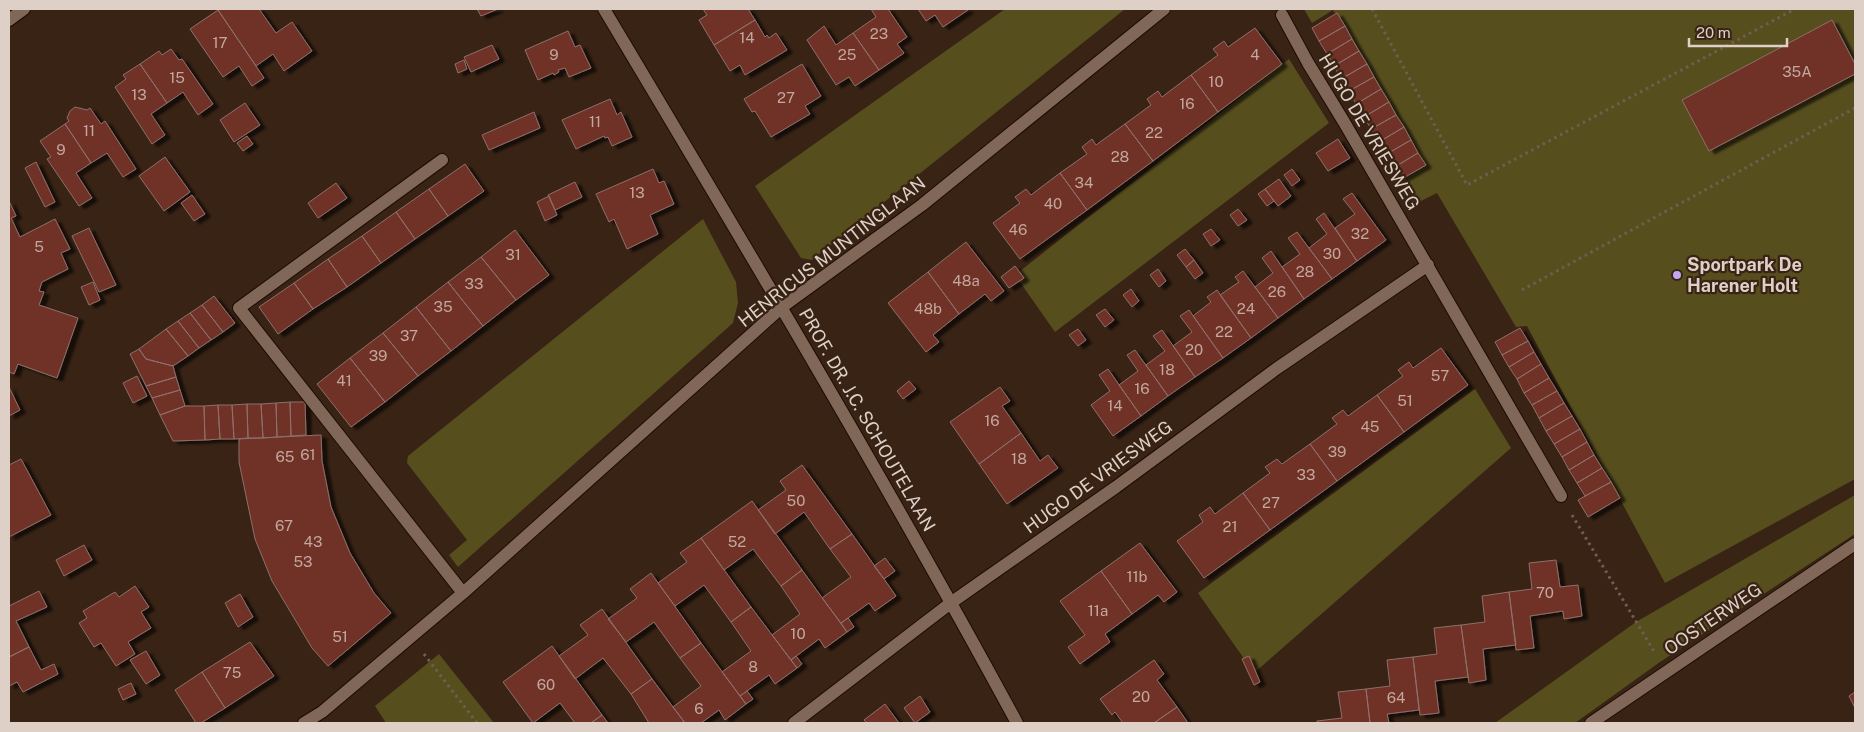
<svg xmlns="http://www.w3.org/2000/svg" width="1864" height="732" font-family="'Public Sans',sans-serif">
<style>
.green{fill:#574e1e}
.building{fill:#6f3027;stroke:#8e706a;filter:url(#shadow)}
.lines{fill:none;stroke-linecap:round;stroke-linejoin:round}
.service-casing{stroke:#1e0b02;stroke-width:14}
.minor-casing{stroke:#1e0b02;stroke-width:14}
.path{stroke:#715e52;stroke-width:3;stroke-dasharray:2.5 4;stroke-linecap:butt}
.service{stroke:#806758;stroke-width:12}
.minor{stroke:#806758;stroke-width:12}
.poi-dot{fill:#c3a7f2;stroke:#382315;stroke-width:2}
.labels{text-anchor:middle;stroke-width:4.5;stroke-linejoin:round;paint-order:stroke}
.number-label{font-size:15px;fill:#c2a89f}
.street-label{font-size:18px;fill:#ded0c7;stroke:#382315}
.poi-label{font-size:18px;font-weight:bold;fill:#ded0c7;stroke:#382315;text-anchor:start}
</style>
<defs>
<filter id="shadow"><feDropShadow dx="5.5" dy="3" stdDeviation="1" flood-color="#0009"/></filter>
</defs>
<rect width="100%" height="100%" fill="#382315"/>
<path class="green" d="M1005,9h120l-313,251 -11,-2 -46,-72z
M1304,9h551v470l-190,104 -138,-257 -11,1 -79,-134 -26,13 -14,-23 29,-18 -93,-155 -21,13z
M1289,59l40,64 -274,209 -40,-57z
M703,219l33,63 2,21 -5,20 -275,244 -9,-12 18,-15 -60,-77 1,-7z
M1475,389l36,59 -257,225 -56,-80z
M1855,495v39l-195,128 -85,61h-80l141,-101z
M439,654l55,69h-108l-11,-17z"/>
<path class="building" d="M220,9h39l17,24 16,-11 20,29 -28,20 -11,-17 -17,12 -38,-56z
M477,9h21l-17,7z
M703,9h45l7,11 -41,25 -15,-25 8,-5z
M871,9h17l19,28 -10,7 7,9 -25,17 -26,-37 23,-16z
M918,9h49l1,1 -25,17 -8,-12 -9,6z
M218,10l46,68 -12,8 -13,-20 -16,11 -33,-48z
M1337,13l8,13 -26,15 -7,-13z
M755,20l10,17 2,-2 2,3 7,-5 11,17 -42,25 -5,-10 -10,6 -16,-26z
M1832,20l23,44v10l-146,77 -27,-51z
M824,26l12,19 17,-12 26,37 -24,16 -6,-9 -13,8 -29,-45z
M1345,26l7,13 -25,15 -8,-13z
M1255,28l27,36 -64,48 -27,-37 27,-20 -5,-6 11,-8 4,6z
M568,31l7,16 5,-2 11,23 -22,9 -4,-9 -7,2 1,2 -5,3 -1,-2 -15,7 -13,-30z
M1352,39l7,12 -25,15 -7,-12z
M492,45l7,14 -28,13 -7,-15z
M171,49l8,11 3,-1 31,45 -15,11 -15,-23 -16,11 -27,-39 19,-13 3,4z
M1359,51l8,13 -26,15 -7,-13z
M464,60l3,9 -9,4 -3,-9z
M140,64l27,39 -16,11 14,21 -13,9 -37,-57 11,-8 -3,-4z
M802,64l19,32 -16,10 5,8 -39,23 -16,-26 -3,1 -8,-13z
M1367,64l7,13 -25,14 -8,-12z
M1191,75l27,37 -65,49 -28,-37 26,-19 -4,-6 11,-8 4,6z
M1374,77l7,12 -25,15 -7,-13z
M1381,89l8,13 -25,15 -8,-13z
M610,99l7,16 4,-3 11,25 -20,9 -4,-9 -3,1 -1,-2 -28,13 -14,-29z
M1389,102l7,13 -25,14 -7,-12z
M245,103l15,22 -26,17 -14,-22z
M75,107l12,3 3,-2 11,16 4,-3 31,48 -13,8 -16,-24 -16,10 -26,-39 4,-3 -2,-3 3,-7z
M534,112l6,16 -51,22 -7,-15z
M1396,115l8,12 -25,15 -8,-13z
M65,124l26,39 -15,10 16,25 -13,8 -32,-47 4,-2 -11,-16z
M1125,124l28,37 -66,49 -27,-37 27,-19 -5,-7 10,-8 4,6z
M1404,127l7,13 -26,15 -6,-13z
M247,136l6,8 -10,7 -6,-8z
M1338,139l12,19 -22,13 -12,-18z
M1411,140l7,13 -25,15 -8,-13z
M1418,153l8,12 -26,15 -7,-12z
M165,157l25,35 -26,19 -25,-35z
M36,162l19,40 -10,5 -20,-39z
M465,164l19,27 -36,25 -19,-27z
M653,169l6,14 5,-2 10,23 -24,11 8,19 -31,15 -13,-30 -5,3 -13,-28z
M1292,169l8,11 -8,6 -8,-11z
M1060,173l27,37 -67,49 -27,-36 27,-20 -5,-6 11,-8 5,6z
M1279,179l12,17 -13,10 -13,-17z
M575,182l7,15 -27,13 -7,-15z
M336,183l11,15 -29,20 -10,-15z
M429,189l19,27 -33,23 -19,-27z
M1265,189l9,12 -7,5 -9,-12z
M1352,193l34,47 -29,21 -22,-33 20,-14 -12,-15z
M192,195l13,19 -11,7 -13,-18z
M549,196l8,19 -12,6 -8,-19z
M9,201l7,15 -5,2 9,19 35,-18 15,30 -9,4 7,16 -26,13 -3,9 5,1 -5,13 39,13 -21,60 -39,-14 -4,10 -5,-2v2z
M1238,209l9,11 -9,6 -8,-11z
M396,212l19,27 -34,24 -19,-27z
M1324,213l33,48 -25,18 -23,-31 18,-14 -11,-15z
M89,228l27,57 -17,7 -27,-56z
M1211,229l9,11 -9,6 -8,-12z
M515,230l34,45 -33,25 -35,-43z
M1297,232l35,47 -28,20 -22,-32 18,-13 -12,-16z
M362,236l19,27 -34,24 -19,-28z
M966,242l38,49 -13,10 -6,-7 -26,20 -31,-42z
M1185,249l9,11 -8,7 -9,-12z
M1271,251l33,48 -26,19 -23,-31 18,-14 -11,-15z
M481,257l35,43 -33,26 -35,-44z
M328,259l19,28 -34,22 -19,-26z
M1194,260l9,13 -8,6 -9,-12z
M1015,266l9,12 -15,10 -8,-11z
M1158,269l8,12 -7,6 -9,-12z
M1243,271l35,47 -27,20 -31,-43 19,-13 -4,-5z
M928,272l31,42 -26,21 6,7 -13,10 -38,-49z
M93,282l7,18 -11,5 -8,-18z
M448,282l35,44 -32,25 -35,-44z
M294,283l19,26 -35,25 -19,-27z
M1131,289l8,12 -7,6 -9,-12z
M1217,290l34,48 -28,20 -30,-42 18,-14 -4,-5z
M214,296l21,27 -12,9 -21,-27z
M202,305l21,27 -12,8 -21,-27z
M416,307l35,44 -33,25 -35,-43z
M1105,309l9,11 -9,7 -9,-12z
M1189,310l34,48 -28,19 -22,-31 19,-14 -12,-16z
M190,313l21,27 -12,8 -21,-27z
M178,321l21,27 -11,8 -22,-27z
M1520,328l8,13 -26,14 -7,-13z
M166,329l22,27 -15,10 -27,-7 -7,-10z
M1078,329l8,11 -8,6 -9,-11z
M1162,330l33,47 -27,19 -22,-31 19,-14 -12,-15z
M383,333l35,43 -33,26 -35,-44z
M1528,341l6,11 -25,15 -7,-12z
M1441,348l27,37 -64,47 -27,-37 26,-19 -5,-6 11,-8 4,6z
M139,349l7,10 27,7 3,11 -30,9 -16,-32z
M1135,350l33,46 -27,20 -22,-31 19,-14 -11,-16z
M1534,352l7,12 -24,15 -8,-12z
M350,358l35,44 -34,25 -34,-43z
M1541,364l8,14 -25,15 -7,-14z
M1108,369l33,47 -28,20 -22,-31 19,-14 -11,-16z
M137,376l10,20 -14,7 -10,-20z
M176,377l4,13 -28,8 -6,-12z
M1549,378l8,13 -25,14 -8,-12z
M909,381l7,8 -13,10 -6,-8z
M9,387l11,23 -11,6z
M1000,387l10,14 -8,5 19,27 -42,31 -29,-42z
M180,390l5,16 -25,9 -8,-17z
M1557,391l7,12 -25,15 -7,-13z
M1377,395l27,37 -67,49 -27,-37 27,-20 -5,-6 11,-8 5,6z
M290,402l1,34 -14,1 -1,-34z
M290,402h15l1,33 -15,1z
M276,403l1,34 -14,1 -2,-34z
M1564,403l8,13 -26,15 -7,-13z
M247,404h14l2,34h-15z
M247,404l1,34 -14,1 -2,-34z
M218,405l2,34 -15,1 -1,-34z
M218,405h14l2,34h-14z
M185,406h19l1,34 -32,1 -13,-26z
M1572,416l8,13 -26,15 -8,-13z
M1580,429l7,13 -25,15 -8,-13z
M1021,433l19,28 8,-6 10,13 -51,36 -28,-40z
M321,435l1,26 9,46 19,46 24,40 17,20 -63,53 -16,-18 -40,-67 -17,-42 -16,-77v-23z
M1587,442l7,13 -25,15 -7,-13z
M1310,444l27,37 -67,49 -27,-37 27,-20 -5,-6 12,-8 5,5z
M1594,455l8,13 -25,15 -8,-13z
M21,459l30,56 -42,22v-72z
M802,465l50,69 -22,15 -26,-37 -29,22 -17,-24 28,-20 -6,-9z
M1602,468l9,14 -26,14 -8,-13z
M1611,482l9,16 -32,19 -10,-17z
M1243,493l27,37 -66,48 -27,-37 26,-19 -4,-7 11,-8 5,7z
M752,501l50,69 -21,16 -28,-37 -29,21 -23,-32z
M852,534l44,62 -21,15 -6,-8 -28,20 -19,-25 29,-21 -21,-28z
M701,538l50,69 -20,15 -27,-37 -29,21 -17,-23 29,-21 -7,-9z
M1140,543l37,49 -13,10 -6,-7 -26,19 -31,-43z
M84,545l8,15 -28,16 -8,-16z
M885,558l10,13 -11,8 -10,-13z
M1556,560l4,27 18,-2 4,31 -18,3 -1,-8 -33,5 4,32 -18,2 -7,-58 23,-3 -3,-26z
M802,570l45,62 -22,16 -6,-9 -28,21 -19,-25 28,-21 -19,-28z
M1101,571l31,43 -27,20 5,8 -30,22 -12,-17 17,-12 -25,-34z
M651,573l50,70 -21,15 -26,-36 -28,20 -18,-23 29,-21 -7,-9z
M135,586l14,21 -8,5 10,16 -23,14 7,12 -19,12 -15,-23 -7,4 -15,-24 8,-5 -4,-7 32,-19 4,5z
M39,591l8,16 -31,14 13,26 -20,10v-51z
M1509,592l7,53 -33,4 3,31 -17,3 -8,-58 24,-3 -3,-26z
M240,594l13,23 -15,10 -13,-24z
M751,607l46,61 -22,16 -6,-9 -29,21 -18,-24 29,-21 -20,-29z
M602,609l50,70 -21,15 -28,-36 -28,21 -16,-23 29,-21 -8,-10z
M848,618l6,9 -7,5 -6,-9z
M1461,625l7,52 -33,4 4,32 -19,2 -7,-58 24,-3 -3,-26z
M250,642l24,34 -49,32 -23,-36z
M701,643l45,61 -21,16 -6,-10 -18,13h-16l-12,-16 28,-21 -21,-28z
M552,646l50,69 -11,8h-16l-15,-20 -27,20 -30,-41z
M29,647l12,23 13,-6 4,10 -35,18 -6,-10 -8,4v-29z
M146,651l14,24 -14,9 -16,-24z
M796,656l6,8 -5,4 -6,-8z
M1249,656l11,26 -6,3 -12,-26z
M1413,657l6,53 -32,4 2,9h-19l-4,-34 24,-3 -3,-26z
M1154,660l10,14 -7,6 20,27 -23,16h-31l-8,-11 -3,3 -12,-16z
M202,672l23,36 -24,15h-5l-21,-33z
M652,679l33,44h-36l-18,-29z
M131,683l5,11 -13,6 -5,-11z
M1366,689l4,34h-53v-2l25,-3 -4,-26z
M747,691l6,8 -7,5 -6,-8z
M1855,692v16l-6,-12z
M920,696l10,16 -15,11 -11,-15z
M885,704l14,19h-32l-3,-3z
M1177,707l11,16h-34z
M602,715l6,8h-17z"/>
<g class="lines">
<g class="service-casing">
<path id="service" d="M338,434l-99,-126 203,-148"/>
</g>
<g class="minor-casing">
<path id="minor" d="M604,9c141,236 282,472 413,714
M1282,15l26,48 36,59 217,374
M9,20l15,-11
M338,434l125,159
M304,723l18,-11 141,-119 319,-286 140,-102 242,-196
M794,723l158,-121 164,-115 160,-118 152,-104
M1591,723l264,-179"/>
</g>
<path class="path" d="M1372,9l95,176 328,-176
M1522,290l333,-182
M1572,515l83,138
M424,654l53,69"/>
<use href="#service" class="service"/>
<use href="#minor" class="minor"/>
</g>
<circle class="poi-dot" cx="1677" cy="275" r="5"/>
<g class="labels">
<g class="number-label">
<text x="879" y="39">23</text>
<text x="747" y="43">14</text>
<text x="220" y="48">17</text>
<text x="554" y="60">9</text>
<text x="847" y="60">25</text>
<text x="1255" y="60">4</text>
<text x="1797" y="77">35A</text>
<text x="177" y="83">15</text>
<text x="1216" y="87">10</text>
<text x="139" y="100">13</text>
<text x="786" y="103">27</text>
<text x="1187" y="109">16</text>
<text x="595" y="127">11</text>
<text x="89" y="136">11</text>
<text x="1154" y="138">22</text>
<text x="61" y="155">9</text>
<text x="1120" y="162">28</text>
<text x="1084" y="188">34</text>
<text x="637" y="198">13</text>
<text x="1053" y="209">40</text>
<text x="1018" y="235">46</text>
<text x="1360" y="239">32</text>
<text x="39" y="252">5</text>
<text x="1332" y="259">30</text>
<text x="513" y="260">31</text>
<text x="1305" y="277">28</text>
<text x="966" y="286">48a</text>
<text x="474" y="289">33</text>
<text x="1277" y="297">26</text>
<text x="443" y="312">35</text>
<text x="928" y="314">48b</text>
<text x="1246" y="314">24</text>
<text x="1224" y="337">22</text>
<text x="409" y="341">37</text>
<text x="1194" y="355">20</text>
<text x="378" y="361">39</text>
<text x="1167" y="375">18</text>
<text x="1440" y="381">57</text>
<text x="344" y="386">41</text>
<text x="1142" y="394">16</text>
<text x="1405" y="406">51</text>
<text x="1115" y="411">14</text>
<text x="992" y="426">16</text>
<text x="1370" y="432">45</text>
<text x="1337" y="457">39</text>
<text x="308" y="460">61</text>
<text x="285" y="462">65</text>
<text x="1019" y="464">18</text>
<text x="1306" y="480">33</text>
<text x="796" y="506">50</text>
<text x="1271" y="508">27</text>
<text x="284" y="531">67</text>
<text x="1230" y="532">21</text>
<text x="313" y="547">43</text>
<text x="737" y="547">52</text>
<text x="303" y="567">53</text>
<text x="1137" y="582">11b</text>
<text x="1545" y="598">70</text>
<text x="1098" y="616">11a</text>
<text x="798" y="639">10</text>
<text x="340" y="642">51</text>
<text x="753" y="672">8</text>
<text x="232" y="678">75</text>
<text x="546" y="690">60</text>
<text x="1141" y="702">20</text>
<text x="1396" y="703">64</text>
<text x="699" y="714">6</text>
</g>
<g class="street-label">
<text transform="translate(1369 132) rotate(59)" y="6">HUGO DE VRIESWEG</text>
<text transform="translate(832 252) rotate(-38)" y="6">HENRICUS MUNTINGLAAN</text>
<text transform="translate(867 420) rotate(60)" y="6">PROF. DR. J.C. SCHOUTELAAN</text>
<text transform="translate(1098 477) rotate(-36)" y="6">HUGO DE VRIESWEG</text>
<text transform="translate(1713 619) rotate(-34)" y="6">OOSTERWEG</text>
</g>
<g class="poi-label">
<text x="1687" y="271">Sportpark De<tspan x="1687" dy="21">Harener Holt</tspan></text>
</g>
</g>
<rect width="1864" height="732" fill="none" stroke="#ded0c7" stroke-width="20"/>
<path d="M1689 38v8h98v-8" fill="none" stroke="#ded0c7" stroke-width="2.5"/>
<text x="1696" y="38" font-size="15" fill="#ded0c7" stroke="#382315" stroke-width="4" paint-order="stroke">20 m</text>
</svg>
